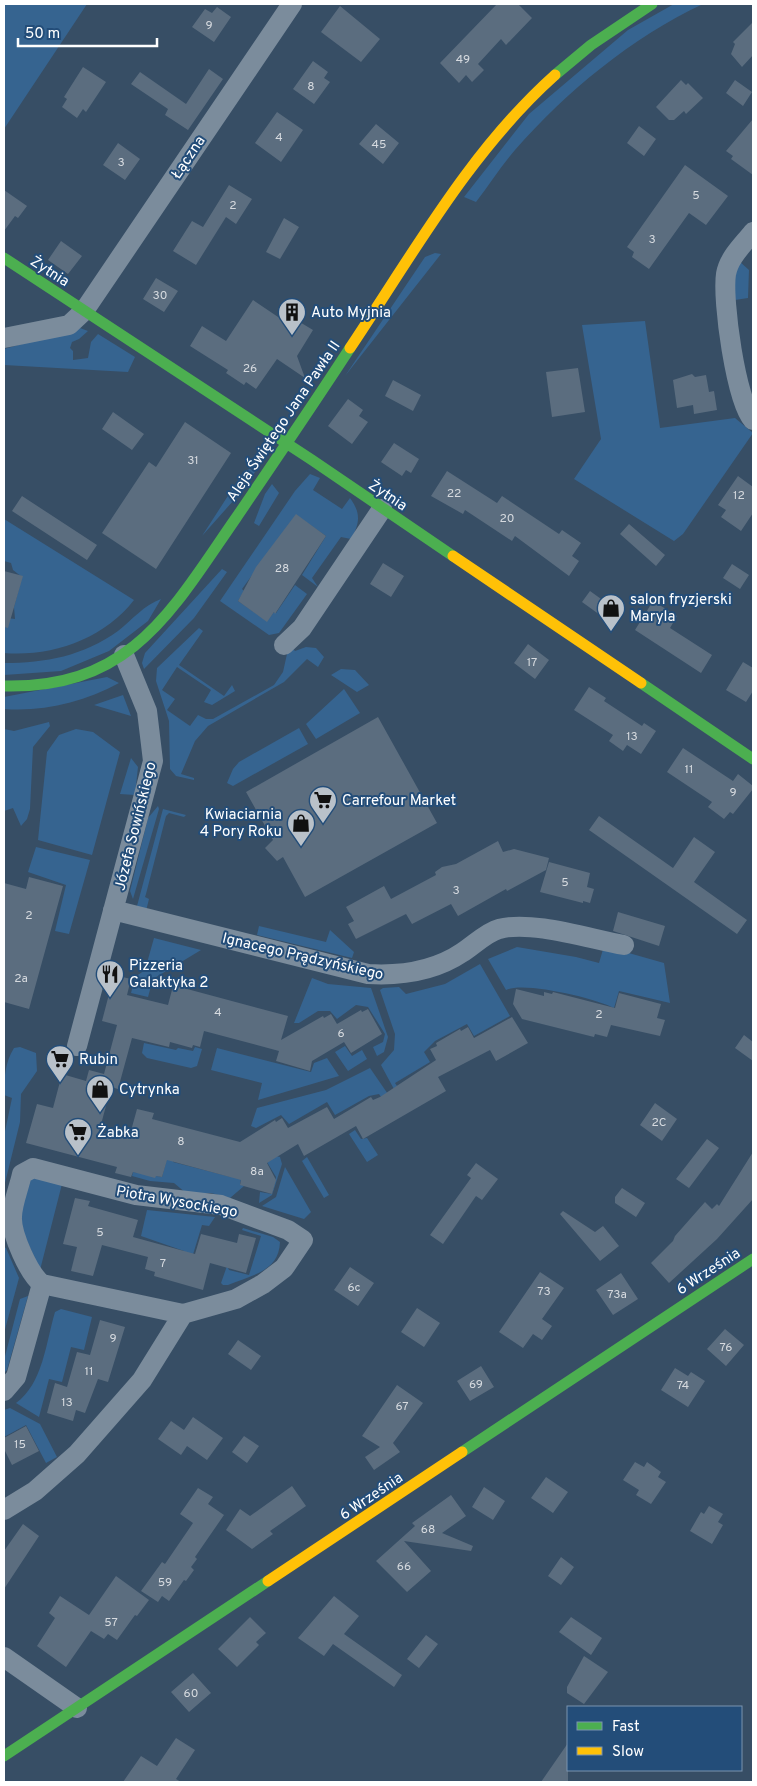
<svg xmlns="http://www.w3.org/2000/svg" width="757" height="1786" font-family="Overpass,sans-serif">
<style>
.green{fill:#366490}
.building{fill:#5b6d7f}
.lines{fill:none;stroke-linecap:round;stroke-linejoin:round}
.street{stroke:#7b8c9c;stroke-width:20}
.fast{stroke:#4caf50;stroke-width:11}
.slow{stroke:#ffc107;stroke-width:11}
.labels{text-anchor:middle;stroke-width:4;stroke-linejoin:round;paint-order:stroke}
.number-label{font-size:12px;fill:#d6dadf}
.street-label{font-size:15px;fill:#fff;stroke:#234d79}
.poi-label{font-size:15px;fill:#fff;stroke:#234d79;text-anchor:start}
</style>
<rect width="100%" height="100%" fill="#374e65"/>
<path class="green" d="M4,4h83l-83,125z
M674,4h29c-72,34 -136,87 -188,146 -14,16 -26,35 -39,52l-12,-5 65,-83 99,-84z
M435,253l6,1 -96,122 80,-119z
M739,261l10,9 -1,28 -13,2 -2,-32z
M645,321l15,107 75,-10 18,15 -70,101 -9,7 -100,-62 27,-40 -19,-114z
M80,328l8,3 -9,8 -7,3 -2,6 3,3v9l15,-2 3,-16 7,-8 37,23 -7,15 -124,-7v-16z
M250,469l5,3 -14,20 -39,44 42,-65z
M310,474l10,4 -7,12 29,19 8,-11c11,15 10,25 1,41l-10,-2 -29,41 6,9 -16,-12 24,-39 -30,-21 -54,74 2,2 -6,10 29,20 7,-9 2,1 19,-28 12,9 -28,39 -10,2 -49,-34 75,-110z
M272,484l7,9 -20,33 -5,-3 11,-29z
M4,519l130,81c-30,39 -82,57 -130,53v-24l3,-11 8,1 -1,-12 8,-30 -9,-7 -2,-7 -7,-2z
M222,569l5,3 -33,46 -50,51 -2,-6 3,-10z
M161,599l-13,22 -39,30 -48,20 -57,4v-12c42,0 79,-7 114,-32 14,-11 26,-26 43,-32z
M199,628l4,3 -24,34 45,31 8,-11 3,6 -23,14 -8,-3 7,-12 -34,-23 -15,23 13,9 -8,11 23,16 8,-11 8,4h7l61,-34 9,-13 4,-18 6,-5 2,2 11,-4 10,1 8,9 -6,10 -11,-8 -23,23 -76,44 -13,15 -14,33 13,4v2l-18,-4 -6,-7 -1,-48 -13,-40 1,-13z
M341,669l14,1 14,15 -12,7 -26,-17z
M107,677l12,6c-35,19 -75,29 -115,26v-12z
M344,689l16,24 -44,26 -10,-15z
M123,695l8,21 -37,-11z
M49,722l1,4 -17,21 -3,62 -3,10 -6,7 -8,-18 -9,3v-82l10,2z
M299,728l9,16 -75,42 -6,-3 6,-14 6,-7z
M76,729l17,3 27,20 -28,103 -54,-15 9,-88 12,-17z
M131,758l7,9 -3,28 -15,-1z
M158,806l1,3 -26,90 -3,-8 18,-73z
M163,809l23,6 -2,2 -15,-4 -3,3 -20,78 -1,3 4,2 -3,12 -9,-5z
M36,847l54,13 -21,74 -14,-3 11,-46 -38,-13z
M259,926l67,16 4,-12 24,22 -2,6 -95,-23z
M154,938l47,12 -48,29 -5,18 -17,-4 4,-16 10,-7z
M604,946l60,17 6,40 -51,-12 -5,17c-19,-10 -91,-27 -108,-18l-18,-31 29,-12 59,10 23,6z
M480,964l30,52 -36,20 -7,-12 -32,17 -11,11 6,10 -35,21 6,9 -6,-1 -14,-26 13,-15 1,-16 -15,-44 3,-2 16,-1 7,7 39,-10z
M312,978l16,6 43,4 17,49 -4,15 -7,4 -4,-9 10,-5 2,-8 -17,-27 -12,-2 -19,14 -7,-8h-12l-19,12h-5z
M144,1043l32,7 2,-2 15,3 2,-4 7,2 -5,17 -6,2 -44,-10 -5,-5z
M345,1046l7,10 10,-6 5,9 -19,12 -13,-19z
M20,1047l16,6 1,18 -16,23 -1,28 -16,65v-51l8,-38 -8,-3c0,-16 1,-33 10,-47z
M217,1048l94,24 3,-9 13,-5 12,18 -81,24 4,-17 -51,-13z
M370,1068l22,32 -6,4 -7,-10 -10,2 -34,19 -8,-13 -38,22 -8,-9 -25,13 -5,-2 6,-18 69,-18z
M355,1130l6,9 6,-1 11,17 -11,7 -18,-28z
M276,1156l4,1 2,7 -10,31 -13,8 1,-11 12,2 4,-17 -9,-15z
M307,1157l22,38 -5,3 -22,-37z
M167,1158l6,2v2l58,15 5,-15 9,-1 -5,23 4,2 -14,12 -19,-5h-25l-12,-10 -24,-2 -18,-5 1,-4 29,5z
M285,1167l26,45 -7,7 -42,-13 14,-9z
M32,1178h8l22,6 -22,86 -22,-49 8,-36z
M147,1210l68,7 -6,9 -7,-1 -11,36 -5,-4 -2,-6 -43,-15z
M243,1228l30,9 7,5c-1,30 -29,33 -52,43h-5l-2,-2 6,-17 2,4 20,5 12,-39 -19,-6z
M4,1247l2,1 13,30 -15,55z
M28,1296l-21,74 -3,3v-13l16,-61z
M61,1309l31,8 -8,33 -13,-3 -9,35 -13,-3 -10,38 -23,-14c27,-19 30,-61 39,-91z
M10,1408l30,16 17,33 -11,6 -20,-38 -22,12v-27z"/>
<path class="building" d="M497,4h21l14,14 -26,27 -5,-6 -23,25 6,6 -12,12 -6,-7 -7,8 -19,-20z
M340,6l40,33 -19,23 -40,-30z
M217,7l14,10 -17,25 -22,-15 13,-18 7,4z
M753,22v33l-11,12 -11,-13 4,-10 -2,-2z
M313,61l15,11 -4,6 6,4 -16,22 -21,-15z
M83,67l23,15 -20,30 -3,-3 -6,9 -15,-11 5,-8 -3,-2z
M209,69l14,10 -35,51 -23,-15 3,-6 -37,-25 9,-12 46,32z
M681,80l5,5 2,-2 15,15 -17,16 -2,-3 -10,9h-5l-13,-13z
M735,80l17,12 -9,14 -17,-13z
M277,112l26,18 -22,32 -26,-19z
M753,119v56l-22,-16 2,-3 -7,-5z
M376,124l23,19 -16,21 -24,-20z
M639,126l17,13 -12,17 -17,-13z
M118,143l22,16 -15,21 -22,-15z
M685,165l43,31 -22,29 -17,-12 -40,56 -17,-12 2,-5 -7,-5z
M229,185l23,14 -16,25 -10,-7 -30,48 -23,-14 19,-30 11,6z
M4,190l23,16 -9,12 -3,-2 -11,15z
M284,218l15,9 -19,32 -14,-7z
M61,241l21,15 -14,18 -20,-14z
M156,278l22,13 -14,21 -21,-13z
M253,300l31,21 4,-6 25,15 -16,26 8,22 -28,-19 -21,30 -10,-7 -2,3 -18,-12 2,-3 -38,-24 12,-20 24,15z
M578,368l7,44 -33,5 -6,-45z
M692,374l3,3 11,-2 3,17 5,-1 3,19 -23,4 -1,-9 -16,3 -4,-28z
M393,380l28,15 -8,16 -28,-15z
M348,399l15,11 -4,6 9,6 -16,22 -24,-18z
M113,412l31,22 -12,16 -30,-21z
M185,422l46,31 -75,116 -54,-36 47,-71 7,5z
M394,443l25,16 -8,14 -5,-3 -4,6 -21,-14z
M447,471l50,32 5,-7 57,38 3,-4 19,13 -9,13 7,5 -10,15 -54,-40 -3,5 -47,-31 -2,4 -32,-18z
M738,476l15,11v26l-12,18 -20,-14 5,-7 -8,-5z
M22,496l75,49 -10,15 -75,-49z
M296,514l30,22 -51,78 -1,-2 -7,10 -29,-21 18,-34z
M629,524l36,31 -9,11 -36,-32z
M383,563l21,13 -13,21 -21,-13z
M732,564l17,11 -9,14 -17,-11z
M4,571l19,5 -15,52 -4,-1z
M590,591l25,18 -8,11 -25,-18z
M653,601l24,15 -7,12 42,27 -11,18 -66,-43z
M528,644l21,16 -14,19 -21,-16z
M743,662l10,6v23l-7,11 -20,-12z
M589,687l17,11 -2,3 38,25 2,-3 12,8 -15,23 -14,-9 -4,6 -14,-10 4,-6 -39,-25z
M378,717l59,106 -132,74 -22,-40 -6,4 -12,-13 8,-8 -27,-48z
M683,748l50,33 5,-7 15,12v3l-20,25 -3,-2 -6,7 -16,-12 4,-5 -45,-30z
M599,816l74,52 21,-31 21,15 -21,30 53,38 -10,14 -148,-104z
M498,841l5,11 11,-3 35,9 -3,12 -39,21 -1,-2 -48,27 -7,-12 -39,20 -6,-10 -50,25 -8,-15 6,-3 -8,-14 38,-21 7,13 45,-24 -1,-3 7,-5 14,-3z
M549,862l41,11 -3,14 7,2 -4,14 -7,-2v2l-43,-11z
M29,877l34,9 -34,123 -25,-7v-119l22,6z
M618,912l47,14 -6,20 -46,-15z
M114,975l17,4 -4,16 41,10 5,-19h3l112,30 -7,24 42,-24 1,2 7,-4 6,10 24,-14 1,2 6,-3 14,25 -31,19 -7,-11 -32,19 -2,10 -34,-10 3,-10 -75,-20 -4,16 -7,-2 -1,3 -22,-6 -1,5 -37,-9 -14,51 -7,-2 -12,45 30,6 8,-29 17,4 -2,6 88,23 35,-22 1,2 6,-4 6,10 39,-21 7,12 37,-22 2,3 7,-3 56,-37 -6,-11 7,-3 -1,-3 24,-14 1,2 7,-4 6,11 38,-21 16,26 -32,18 -6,-11 -52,27 8,14 -83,48 -7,-13 -52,30 -6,-12 -31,19 9,17 -4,14 -32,-9 1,-5 -74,-20 -5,17 -6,-1 -1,2 -22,-6 -2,5 -16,-4 2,-6 -91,-24 11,-39 16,4 9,-34 24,7 3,-11 15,4 13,-49 -15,-4z
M516,989l28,7v-4l8,2 1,-2 62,16 4,-15 42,11 -4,14 8,2 -5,16 -49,-11 -4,12 -12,-3 -1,3 -72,-18 -9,-15z
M744,1035l9,7v19l-18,-13z
M655,1103l22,16 -15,22 -22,-16z
M707,1139l12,9 -30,40 -13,-9z
M753,1152v47l-36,40 -48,44 -18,-20 22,-22 2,-5 30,-34 7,7 5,-5 2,2z
M476,1163l22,16 -16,21 -6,-4 -33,48 -13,-9 41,-57 -4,-3z
M622,1188l23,15 -9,14 -21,-14v-6z
M75,1198l15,3 -2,5 50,14 -5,17 62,17 6,-20 36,9 2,-9 17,4 -10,35 -36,-10 -7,27 -49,-14 1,-4 -10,-3 3,-12 -46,-12 -9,31 -22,-5 6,-24 -14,-3z
M563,1211l32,21 8,-6 16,20 -19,15 -40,-47z
M350,1267l24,16 -16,23 -24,-16z
M540,1272l24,16 -22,31 10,7 -10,14 -9,-6 -10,14 -24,-16z
M621,1273l17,26 -25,16 -17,-25z
M417,1308l23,15 -16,24 -23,-15z
M100,1320l25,7 -17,55 -10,-3 -13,34 -9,-3 -3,11 -26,-8 8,-30 12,4 10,-35 13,3z
M725,1329l19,16 -18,21 -19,-17z
M238,1340l23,16 -10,14 -23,-16z
M481,1366l13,21 -24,14 -13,-20z
M675,1368l13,8 3,-4 14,9 -17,26 -27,-17z
M397,1385l26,18 -30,40 7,9 -26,18 -9,-13 15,-10 -18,-11z
M193,1417l30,21 -16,22 -20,-14 -6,9 -23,-16 13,-18 13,9z
M26,1426l13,25 -27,14 -8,-16v-11z
M244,1436l15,10 -12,17 -15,-11z
M635,1462l9,5 3,-5 14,10 -3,5 8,5 -15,22 -15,-9 3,-5 -16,-10z
M546,1477l22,15 -15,21 -22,-15z
M292,1486l14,20 -36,25 3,3 -21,15 -26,-19 14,-21 10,7z
M484,1487l21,14 -12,19 -21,-13z
M198,1488l15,9 -5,7 16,11 -29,42 2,2 -6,8 3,3 -8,11 -2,-1 -15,21 -7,-5 -4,6 -17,-11 21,-29 3,2 28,-41 -13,-9z
M451,1495l15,21 -24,17 31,13 -2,5 -67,-10 27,30 -24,21 -31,-31 39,-35 -3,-3z
M709,1506l14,8 -5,8 5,3 -11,19 -22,-13 11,-19 3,2z
M23,1524l16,12 -35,53v-38z
M561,1557l13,10 -13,18 -13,-9z
M116,1576l33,24 -12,16 -2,-1 -18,25 -9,-6 -4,5 -13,-8 -25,36 -29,-21 18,-28 -6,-5 11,-17 29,19z
M334,1596l25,20 -15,18 58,41 -8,12 -61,-43 -9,12 -26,-18z
M250,1617l16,16 -10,9 3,3 -22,22 -19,-18z
M571,1617l31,21 -11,17 -32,-23z
M426,1635l12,9 -19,24 -12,-9z
M584,1656l24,16 -24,32 -17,-11v-6z
M193,1673l18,20 -22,19 -18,-20z
M176,1738l19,12 -19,29 5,3h-58l18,-26 16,10z
M568,1743v39h-27z"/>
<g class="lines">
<path class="street" d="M753,232c-10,13 -24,25 -27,42 -4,26 10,127 27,146
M4,338l65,-13 15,-14 208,-307
M284,645l18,-17 80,-119
M113,910l255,64c34,2 67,-3 95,-22 11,-7 24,-20 36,-23 32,-9 91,10 125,16
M77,1046l76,-285 -6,-50 -23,-56
M33,1168l103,27 85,10 67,25 15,10 -19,28 -21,16 -27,15 -53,15 -141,-30c-13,-10 -31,-50 -30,-67 0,-13 7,-29 10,-43z
M4,1391l12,-14 26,-93
M4,1510l31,-19 42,-37 65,-74 41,-66
M4,1657l73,51"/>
<path class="fast" d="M555,75l36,-30 61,-41
M4,258l308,202 141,96
M641,683l112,76
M4,686c128,3 168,-76 232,-168 38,-56 77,-113 114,-170
M462,1452l291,-193
M4,1756l264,-175"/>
<path class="slow" d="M350,348c63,-94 120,-197 205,-273
M453,556l188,127
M268,1581l194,-129"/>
</g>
<defs>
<g id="building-pin" transform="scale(1.4375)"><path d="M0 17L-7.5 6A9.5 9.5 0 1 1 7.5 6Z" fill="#b9c1c9" stroke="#234d79"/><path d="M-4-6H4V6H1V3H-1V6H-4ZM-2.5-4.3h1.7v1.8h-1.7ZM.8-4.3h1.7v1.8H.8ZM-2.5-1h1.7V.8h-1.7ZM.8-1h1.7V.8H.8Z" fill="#111"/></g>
<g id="shop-pin" transform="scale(1.4375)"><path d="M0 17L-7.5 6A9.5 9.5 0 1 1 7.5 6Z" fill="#b9c1c9" stroke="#234d79"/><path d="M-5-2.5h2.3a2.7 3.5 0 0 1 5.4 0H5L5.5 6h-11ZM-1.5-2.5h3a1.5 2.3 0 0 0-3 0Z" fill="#111"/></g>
<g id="supermarket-pin" transform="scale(1.4375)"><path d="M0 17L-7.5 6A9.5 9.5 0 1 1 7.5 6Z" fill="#b9c1c9" stroke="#234d79"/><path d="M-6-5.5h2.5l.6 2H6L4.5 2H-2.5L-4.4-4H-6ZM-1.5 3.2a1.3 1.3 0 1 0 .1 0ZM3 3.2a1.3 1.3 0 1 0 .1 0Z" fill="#111"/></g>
<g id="restaurant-pin" transform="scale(1.4375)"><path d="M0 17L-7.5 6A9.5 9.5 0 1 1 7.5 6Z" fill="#b9c1c9" stroke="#234d79"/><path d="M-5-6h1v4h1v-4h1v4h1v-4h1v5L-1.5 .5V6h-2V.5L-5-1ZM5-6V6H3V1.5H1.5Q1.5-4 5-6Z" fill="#111"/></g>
</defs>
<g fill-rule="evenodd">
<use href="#building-pin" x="292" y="312"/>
<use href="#shop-pin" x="611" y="608"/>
<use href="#supermarket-pin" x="323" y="800"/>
<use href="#shop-pin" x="301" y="823"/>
<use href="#restaurant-pin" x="110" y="974"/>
<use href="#supermarket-pin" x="60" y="1059"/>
<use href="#shop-pin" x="100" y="1089"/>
<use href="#supermarket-pin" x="78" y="1132"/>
</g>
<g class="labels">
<g class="number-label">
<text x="209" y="29">9</text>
<text x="463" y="63">49</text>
<text x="311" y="90">8</text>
<text x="279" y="141">4</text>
<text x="379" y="148">45</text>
<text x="121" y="166">3</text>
<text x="696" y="199">5</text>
<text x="233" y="209">2</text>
<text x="652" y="243">3</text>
<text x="160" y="299">30</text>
<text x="250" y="372">26</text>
<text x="193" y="464">31</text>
<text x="454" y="497">22</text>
<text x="739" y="499">12</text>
<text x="507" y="522">20</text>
<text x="282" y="572">28</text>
<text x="532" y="666">17</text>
<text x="632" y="740">13</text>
<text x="689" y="773">11</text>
<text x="733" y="796">9</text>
<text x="565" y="886">5</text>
<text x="456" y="894">3</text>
<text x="29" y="919">2</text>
<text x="21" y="982">2a</text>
<text x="218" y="1016">4</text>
<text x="599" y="1018">2</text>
<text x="341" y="1037">6</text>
<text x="659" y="1126">2C</text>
<text x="181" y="1145">8</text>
<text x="257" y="1175">8a</text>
<text x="100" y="1236">5</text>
<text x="163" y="1267">7</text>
<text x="354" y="1291">6c</text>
<text x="544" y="1295">73</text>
<text x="617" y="1298">73a</text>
<text x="113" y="1342">9</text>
<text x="726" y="1351">76</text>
<text x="89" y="1375">11</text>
<text x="476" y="1388">69</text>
<text x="683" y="1389">74</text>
<text x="67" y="1406">13</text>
<text x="402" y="1410">67</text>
<text x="20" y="1448">15</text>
<text x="428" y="1533">68</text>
<text x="404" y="1570">66</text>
<text x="165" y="1586">59</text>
<text x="111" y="1626">57</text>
<text x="191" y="1697">60</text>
</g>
<g class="street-label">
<text transform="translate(188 157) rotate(-56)" y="5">Łączna</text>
<text transform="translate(50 271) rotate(33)" y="5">Żytnia</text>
<text transform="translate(283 421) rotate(-56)" y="5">Aleja Świętego Jana Pawła II</text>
<text transform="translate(388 495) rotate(34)" y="5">Żytnia</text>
<text transform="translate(135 826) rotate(-76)" y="5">Józefa Sowińskiego</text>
<text transform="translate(303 956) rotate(13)" y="5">Ignacego Prądzyńskiego</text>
<text transform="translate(177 1201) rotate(10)" y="5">Piotra Wysockiego</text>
<text transform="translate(708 1271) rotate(-33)" y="5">6 Września</text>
<text transform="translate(371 1496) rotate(-34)" y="5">6 Września</text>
</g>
<g class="poi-label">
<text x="311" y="317">Auto Myjnia</text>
<text x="630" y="604">salon fryzjerski<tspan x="630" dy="17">Maryla</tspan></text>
<text x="342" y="805">Carrefour Market</text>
<text x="282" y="819" text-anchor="end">Kwiaciarnia<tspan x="282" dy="17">4 Pory Roku</tspan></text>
<text x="129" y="970">Pizzeria<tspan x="129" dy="17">Galaktyka 2</tspan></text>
<text x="79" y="1064">Rubin</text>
<text x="119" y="1094">Cytrynka</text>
<text x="97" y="1137">Żabka</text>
</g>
</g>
<rect width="757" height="1786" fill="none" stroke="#ffffff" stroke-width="10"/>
<rect x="567" y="1706" width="175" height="65" fill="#234d79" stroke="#7b94af"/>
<rect x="577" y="1722" width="25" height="8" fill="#4caf50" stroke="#7b94af"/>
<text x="612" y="1731" font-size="15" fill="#ffffff">Fast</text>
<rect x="577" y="1747" width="25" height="8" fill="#ffc107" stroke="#7b94af"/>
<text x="612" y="1756" font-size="15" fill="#ffffff">Slow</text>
<path d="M18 38v8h139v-8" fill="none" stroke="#ffffff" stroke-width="2.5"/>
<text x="25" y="38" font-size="15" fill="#ffffff" stroke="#234d79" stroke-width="4" paint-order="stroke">50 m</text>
</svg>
